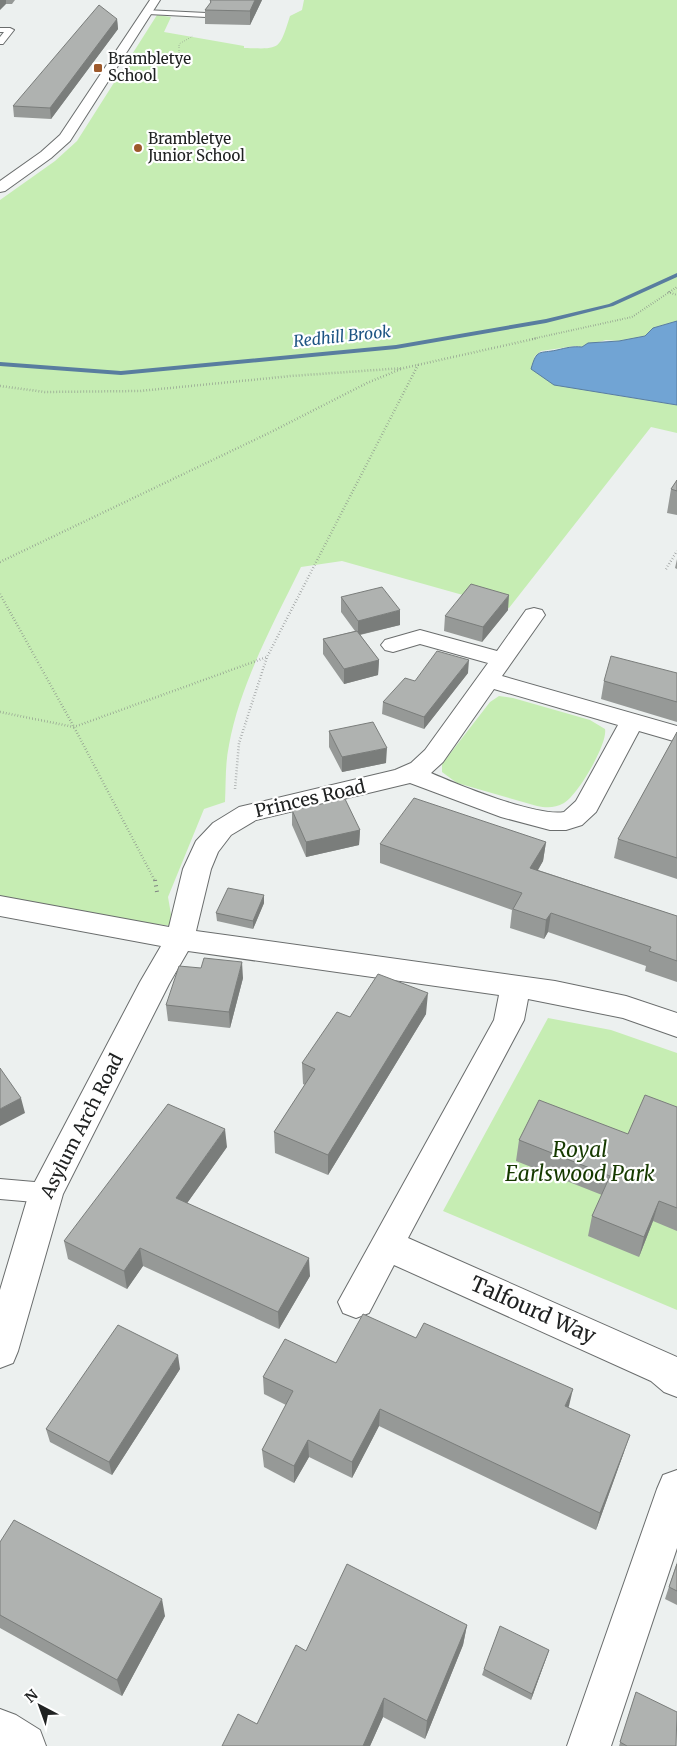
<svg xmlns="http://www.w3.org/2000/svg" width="677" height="1746" font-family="Merriweather,serif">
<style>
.green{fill:#c6edb3}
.water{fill:#71a4d4;stroke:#597d9f}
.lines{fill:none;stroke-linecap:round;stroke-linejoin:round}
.stream{fill:#597d9f;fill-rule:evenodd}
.service-casing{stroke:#6a6d6d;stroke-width:2}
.minor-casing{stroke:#6a6d6d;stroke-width:2}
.path-far3{stroke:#7e8181;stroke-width:1;stroke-dasharray:0.5 2;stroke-linecap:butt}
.path-far2{stroke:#7e8181;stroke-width:2;stroke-dasharray:0.5 2;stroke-linecap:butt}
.path-far1{stroke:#7e8181;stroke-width:2.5;stroke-dasharray:0.5 2.5;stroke-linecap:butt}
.path{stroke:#7e8181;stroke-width:4;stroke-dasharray:1 4.5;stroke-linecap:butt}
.service{fill:#fff;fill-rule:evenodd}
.minor{fill:#fff;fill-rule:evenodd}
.wall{fill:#969997}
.shaded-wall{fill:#7a7d7b}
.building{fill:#afb2b0;stroke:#7a7d7b}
.poi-dot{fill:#9d592b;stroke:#fff;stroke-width:2}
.labels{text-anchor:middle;stroke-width:4.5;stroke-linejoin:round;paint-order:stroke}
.far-poi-label{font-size:15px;fill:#202222;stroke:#fff;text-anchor:start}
.far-water-label{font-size:16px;font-style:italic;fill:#1d5483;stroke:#fff}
.street-label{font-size:18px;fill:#202222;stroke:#fff}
.near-park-label{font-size:21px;font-style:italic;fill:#163a00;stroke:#fff}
.near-street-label{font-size:21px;fill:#202222;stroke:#fff}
</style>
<rect width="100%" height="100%" fill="#ecf0ef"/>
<path class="green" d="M304,0h373v321l-24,7 -8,8 -26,5 -13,-1 -24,7 -7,-1 -34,5 -7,6 68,36 75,12v28l-26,-6 -142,181 -167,-47 -41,6c-27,55 -61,117 -72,178 -4,19 -3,38 -4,57l-21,7 -36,88 5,29 -44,-5 -129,-24v-697l55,-39 22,-20 80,-126 14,2 -7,15 80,14v2c36,1 35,3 46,-32l12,-6z
M499,696l14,2 77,22 15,9c3,15 -28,67 -41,74 -9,5 -17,5 -27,3l-80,-23 -15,-11v-8l48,-62z
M548,1018l63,12 66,23v257l-234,-99z"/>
<path class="water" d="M677,321v84l-123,-20 -23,-16c6,-21 8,-15 26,-19 9,-2 15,-4 25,-3l6,-4 31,-2 26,-5 8,-8z"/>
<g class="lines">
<path class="stream" d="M677,273v4l-64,29 -67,17 -150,26 -275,26 -121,-9v-4l121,9 275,-26 150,-26 63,-15z"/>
<g class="service-casing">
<path id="service" d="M145,10l61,3 4,2 -4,2 -58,-3h-3z
M0,28h10l4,2 -11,14h-3v-7l4,-5h-4z
M0,1179l46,4 8,3 3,7 -3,7 -8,3 -46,-4z"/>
</g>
<g class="minor-casing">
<path id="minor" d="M150,0h10l-90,141 -19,17 -46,33 -5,1v-11l41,-29 19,-17z
M534,608l8,2 3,5 -43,61 175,50v16l-38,-11 -43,81 -14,13 -16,5h-16l-49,-13 -91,-34 -154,37 -25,15 -13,17 -7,17 -15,62 359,50 71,15 51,17v24l-54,-19 -95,-19 -4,21 -116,218 269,119v40l-13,-5 -13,-11 -257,-116 -25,48 -13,5 -13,-5 -5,-11 156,-282 5,-25 -311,-44 -19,33 -106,210 -45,157 -5,12 -13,5v-78l29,-97 111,-211 21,-36 -161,-30v-20l169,31 14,-58 13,-28 17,-18 26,-16 156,-37 16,-7 14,-13 63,-87 -68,-19 -27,8 -8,-2 -4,-5 4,-5 35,-10 77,21 29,-41zM494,689l124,36 -42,76 -12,11c-27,5 -106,-27 -133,-39l12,-11z
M677,1470v78l-66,198h-44l90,-257 6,-14z
M0,1709l16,6 24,15 6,16h-46z"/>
</g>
<path class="path-far3" d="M179,58v-14l14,-8"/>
<path class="path-far2" d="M668,292l9,3
M532,339l100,-22 45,-30"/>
<path class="path-far1" d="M0,386l45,6 95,-1 151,-15 113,-8 134,-30
M0,562l271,-130 96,-49 34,-14
M666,569l11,-18
M0,594l74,133 81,154
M0,712l74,15 193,-70
M235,789l4,-46 28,-86 151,-292"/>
<path class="path" d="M155,880l2,12"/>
<use href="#service" class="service"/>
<use href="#minor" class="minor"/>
</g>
<path class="wall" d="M0,0h15l-3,4h-6z
M210,0h52l-12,25 -45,-1v-14l5,-6z
M117,19l1,10 -67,90 -37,-2 -1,-11z
M677,480v35l-10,-2 4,-24z
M677,559v10l-2,-1z
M341,597l59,28 -40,10 19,25 -1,15 -34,9 -21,-30v-15l32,-8 -14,-19z
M508,610l-26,32 -38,-11 1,-15z
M468,673l-44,56 -42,-15 1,-12 32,-21z
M677,673v49l-76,-23 3,-18z
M329,731l57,32 -44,9 -13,-25z
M677,732v147l-63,-21 4,-19z
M292,810l68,20 -1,15 -53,12 -14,-32z
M546,842l-3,19 -5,9 139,46v66l-32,-11 1,-5 -98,-34 -4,7 -34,-11 2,-18 -132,-47v-19z
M264,895v8l-11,26 -36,-8 -1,-8z
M243,978l-13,50 -62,-7 -2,-16z
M426,1014l-98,161 -53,-22 -1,-21 31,-47 -2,-1 -1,-21 48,-46z
M677,1107v124l-24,-10 -14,36 -51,-21 4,-20 10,-21 -86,-34 3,-21 109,-6z
M227,1147l-40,56 123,73 -31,53 -136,-63 -16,23 -59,-30 -4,-18z
M336,1363l232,45 56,44 -28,78 -217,-104 -27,52 -43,-21 -15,26 -30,-16 -2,-17 24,-45 -22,-11 -1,-17z
M180,1369l-68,106 -62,-33 -4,-13z
M0,1542l165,74 -43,80 -122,-68z
M677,1562v43l-12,-6z
M467,1625l-4,20 -38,94 -42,-22 -13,29h-148l35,-22 49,-73z
M549,1650l-18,50 -49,-25 2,-6z
M636,1692l40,54h-57z"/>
<path class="shaded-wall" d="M0,0h6v4l-6,6z
M255,0h7l-12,25v-14z
M117,19l1,10 -67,90 -1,-11z
M509,595l-1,15 -26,32 1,-15z
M400,610v15l-42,10v-14z
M379,660l-1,15 -34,9v-15z
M469,660l-1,13 -44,56v-12z
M387,748l-1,15 -44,9v-15z
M360,830l-1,15 -53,12v-15z
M546,842l-3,19 -15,26 2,-19z
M264,895v8l-11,26v-8z
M551,913l-3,19 -4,7 2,-19z
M242,962l1,16 -13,50 -1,-16z
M428,993l-2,21 -98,161v-20z
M21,1098l4,15 -25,13v-17z
M225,1129l2,18 -49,69 -2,-18z
M659,1201l-6,20 -14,36 5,-20z
M140,1248l3,18 -16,23 -3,-18z
M309,1258l1,18 -31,53 -1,-17z
M178,1355l2,14 -68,106 -3,-13z
M573,1389l-4,17 -8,18 4,-18z
M380,1409l-1,17 -27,52v-16z
M630,1435l-6,17 -28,78 4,-17z
M308,1440l1,17 -15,26v-17z
M162,1599l3,17 -43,80 -5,-16z
M467,1625l-4,20 -38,94 2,-18z
M549,1650l-2,6 -16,44 1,-6z
M384,1698l-1,19 -13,29h-7z"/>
<path class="building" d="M210,0h45l-5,11 -45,-1 6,-8z
M99,5l18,14 -67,89 -37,-2z
M677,480v11l-6,-2z
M471,584l38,11 -26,32 -38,-11z
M382,587l18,23 -42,11 -17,-24z
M357,631l22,29 -35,9 -21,-30z
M437,651l32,9 -45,57 -41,-15 22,-24 10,3z
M611,656l66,17v29l-73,-21z
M373,722l14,26 -45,9 -13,-26z
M677,732v126l-59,-19z
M414,798l132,44 -16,26 147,48v45l-28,-10 2,-4 -100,-34 -5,7 -33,-11 9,-16 -142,-49z
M345,799l15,31 -54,12 -14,-32z
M228,888l36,7 -11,26 -37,-8z
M204,958l38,4 -13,50 -63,-7 13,-39 22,2z
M378,974l50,19 -100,162 -54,-23 41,-63 -13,-6 35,-51 13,5z
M0,1068l21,30 -21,11z
M645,1095l32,12v101l-18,-7 -15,36 -52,-21 18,-40 -91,-36 20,-40 89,34z
M168,1104l57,25 -49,69 133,60 -31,54 -138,-64 -16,23 -60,-30z
M363,1314l53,24 8,-15 149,66 -8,17 65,29 -30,78 -220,-104 -28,53 -44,-22 -14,26 -32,-16 31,-59 -30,-14 22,-38 51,24z
M118,1325l60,30 -69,107 -63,-33z
M14,1520l148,79 -45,81 -117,-65v-73z
M347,1564l120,61 -40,96 -43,-23 -21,48h-141l16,-32 19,10 39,-79 10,6z
M677,1564v27l-8,-4z
M500,1626l49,24 -17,44 -48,-25z
M636,1692l41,20 -1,34h-49l-7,-4z"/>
<g class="poi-dot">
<rect x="93" y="63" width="10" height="10" rx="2.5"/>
<circle cx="138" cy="148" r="5"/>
</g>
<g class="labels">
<g class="far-poi-label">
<text x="108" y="64">Brambletye<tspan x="108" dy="17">School</tspan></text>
<text x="148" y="144">Brambletye<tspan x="148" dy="17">Junior School</tspan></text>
</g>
<g class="far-water-label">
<text transform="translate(342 336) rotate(-6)" y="6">Redhill Brook</text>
</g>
<g class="street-label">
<text transform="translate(310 799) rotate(-13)" y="6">Princes Road</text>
<text transform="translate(82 1126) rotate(-63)" y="6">Asylum Arch Road</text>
</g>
<g class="near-park-label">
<text x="580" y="1157">Royal<tspan x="580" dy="24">Earlswood Park</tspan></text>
</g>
<g class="near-street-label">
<text transform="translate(533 1310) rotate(24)" y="7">Talfourd Way</text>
</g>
</g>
<g transform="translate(40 1706) rotate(319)" stroke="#ffffff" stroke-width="4" paint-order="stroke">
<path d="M0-4L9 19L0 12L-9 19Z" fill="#202222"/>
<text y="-8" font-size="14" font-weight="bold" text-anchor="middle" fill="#202222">N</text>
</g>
</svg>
